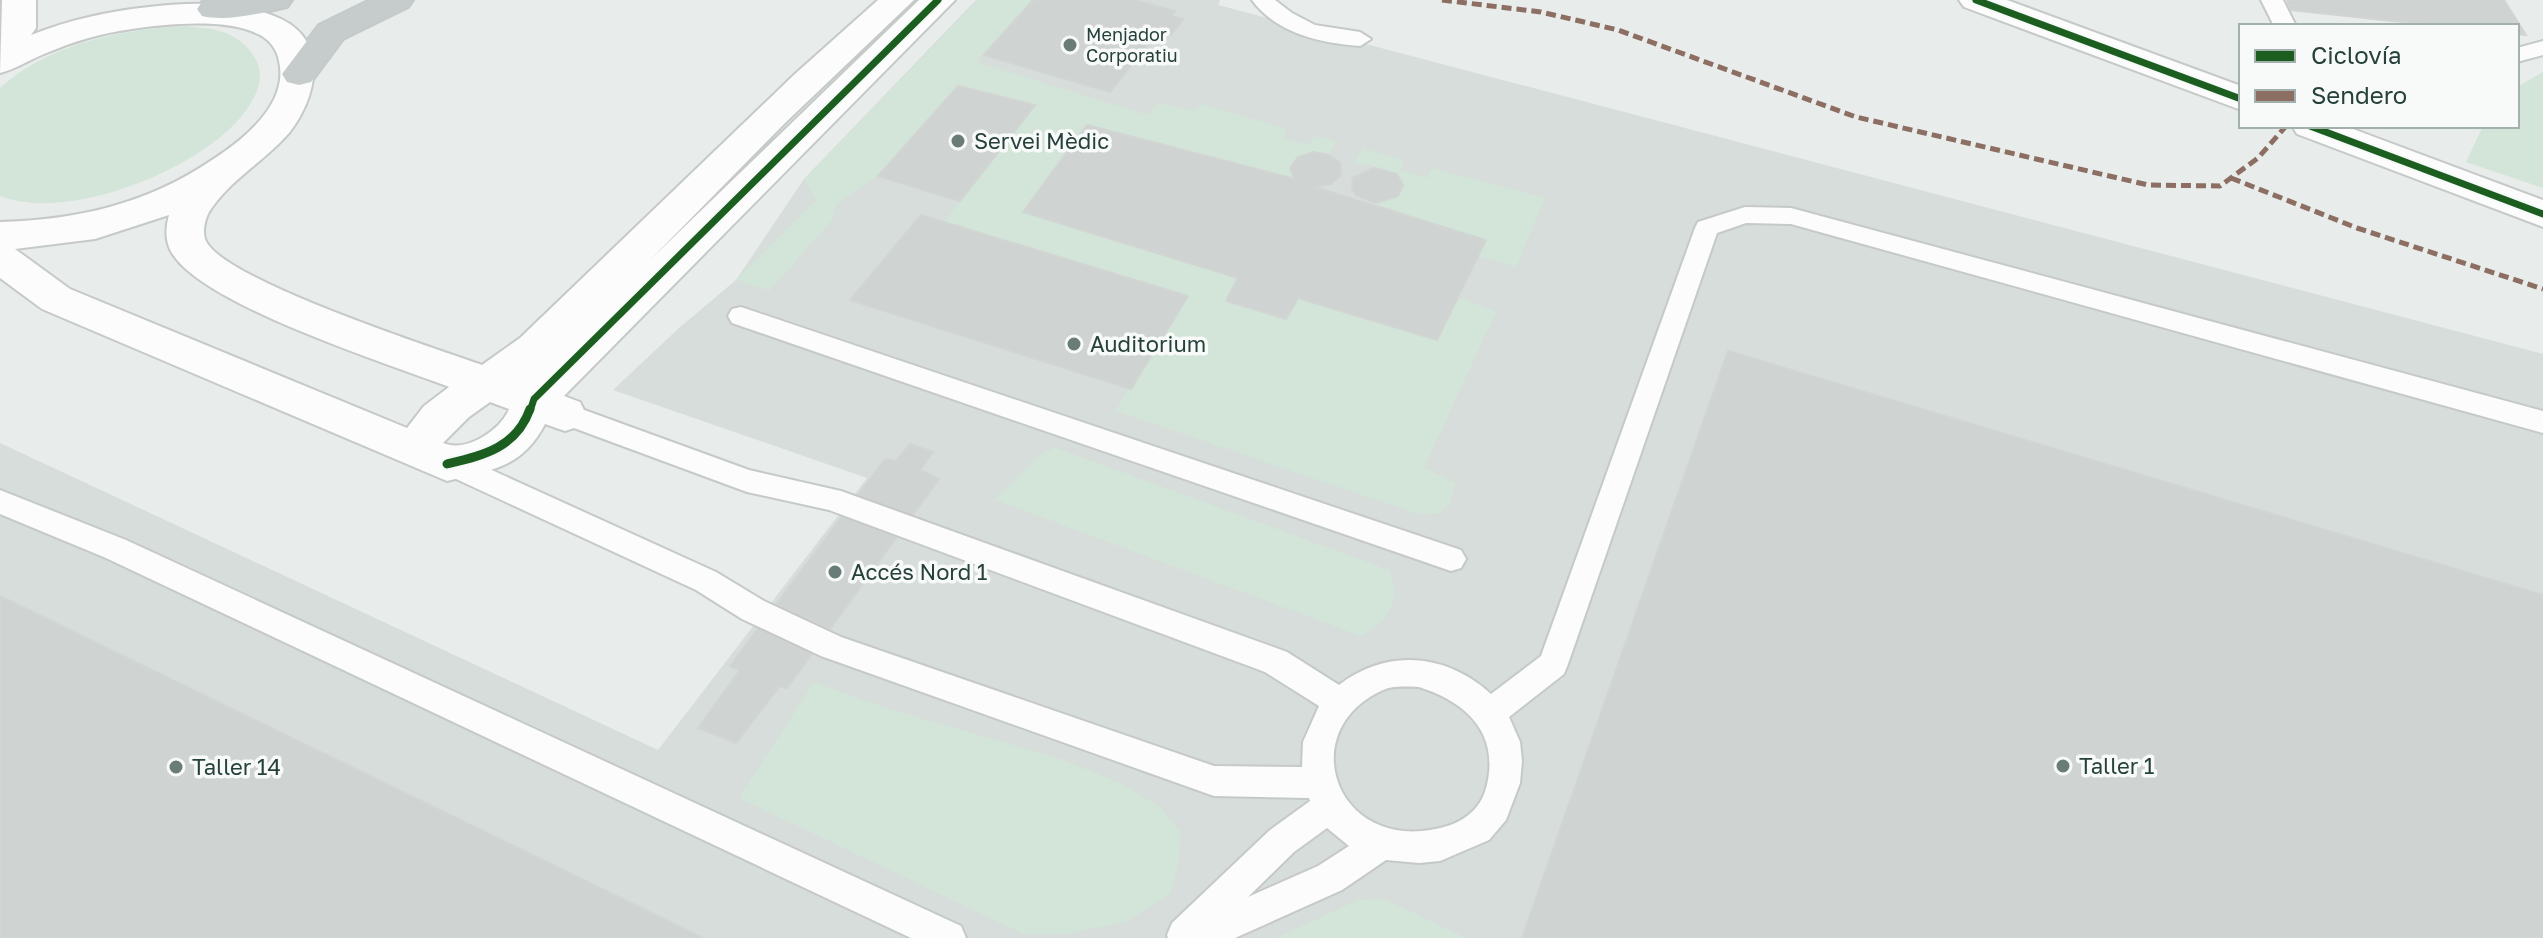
<svg xmlns="http://www.w3.org/2000/svg" width="2543" height="938" font-family="'Golos Text',sans-serif">
<style>
.built{fill:#d6ddda}
.green{fill:#d3e4d8}
.building{fill:#cfd3d2;stroke:#d1d5d3;stroke-width:2}
.lines{fill:none;stroke-linecap:round;stroke-linejoin:round}
.service-casing{stroke:#c5c9c7;stroke-width:4}
.minor-casing{stroke:#c5c9c7;stroke-width:4}
.trunk-casing{stroke:#c3cac9;stroke-width:4}
.service{fill:#fcfcfc;fill-rule:evenodd}
.minor{fill:#fcfcfc;fill-rule:evenodd}
.trunk{fill:#c6cccc;fill-rule:evenodd}
.quiet{stroke:#8d6e63;stroke-width:5;stroke-dasharray:10 5;stroke-linecap:butt}
.cycleway-far1-casing{stroke:#f7faf9;stroke-width:11}
.cycleway-casing{stroke:#f7faf9;stroke-width:14}
.cycleway-far1{stroke:#1b5e20;stroke-width:7}
.cycleway{stroke:#1b5e20;stroke-width:9}
.poi-dot{fill:#6a7c78;stroke:#f7faf9;stroke-width:3}
.labels{text-anchor:middle;stroke-width:7;stroke-linejoin:round;paint-order:stroke}
.far-poi-label{font-size:18px;fill:#26403a;stroke:#f7faf9;text-anchor:start}
.poi-label{font-size:22px;fill:#26403a;stroke:#f7faf9;text-anchor:start}
</style>
<rect width="100%" height="100%" fill="#e8ecea"/>
<path class="built" d="M976,0h244l-2,5 1325,349v584h-2543v-495l658,307 209,-272 -254,-88 66,-62 57,-48 68,-101z"/>
<path class="green" d="M978,0h55l-57,62 172,53 11,-12 36,8 7,-7 85,25 -4,9 26,7 5,-9 22,5 -7,14c-16,-5 -31,-3 -39,13l5,11 -208,-54 -63,87 214,66 -12,23 60,18 12,-21 138,42 23,-43 37,15 -72,156 32,15 -6,19 -10,11 -22,1 -303,-103 73,-115 -244,-74 90,-117 -76,-19 -80,90 -42,28 -5,17 -62,70 -33,-11 80,-80 -12,-21z
M187,26c11,2 25,2 36,6 14,5 25,14 32,26 10,18 3,35 -8,51 -41,59 -178,114 -247,87v-108c50,-45 123,-59 187,-62z
M2543,72v116l-77,-26 17,-36h34v-39z
M1363,148l42,13 -5,9 27,8 5,-10 113,30 -29,69 -38,-11 7,-16 -107,-35 -2,-2 22,-7 5,-11c-7,-20 -32,-18 -49,-23z
M1054,447l335,123c14,28 -2,54 -28,66l-366,-136 45,-45z
M814,682l69,25 178,52 59,24 40,24 20,25 -1,29 -9,33 -42,27 -61,13h-44l-284,-136z
M1384,899l82,39h-190l82,-38z"/>
<path class="building" d="M1033,0h102l40,11 -4,5 12,3 -12,16 -13,-3 -48,60 -126,-37z
M2287,0h217l22,35 -9,-1v-8h-78l-148,-16z
M958,86l77,19 -75,96 -82,-25z
M1087,125l208,54 -5,-11 8,-11 15,-5 16,3 11,8 1,12 -10,9 -17,3 172,53 -49,100 -139,-42 -12,21 -60,-18 12,-23 -215,-66z
M1373,168l24,6 6,11 -5,11 -22,7 -20,-8 -4,-6 1,-11z
M921,215l23,7 244,74 -57,93 -281,-89z
M1728,351l815,244v343h-1021z
M910,444l23,8 -13,18 19,9 -152,209 -7,-2 -44,57 -38,-15 42,-58 -10,-4 155,-207 11,2z
M0,596l703,342h-703z"/>
<g class="lines">
<g class="service-casing">
<path id="service" d="M1252,0h23l17,13 23,12 45,7 11,7 -11,7c-39,-3 -83,-12 -108,-46z
M2261,0h22l13,26h-22z
M2543,41v14l-26,7v-14z
M1745,207l46,1 752,203v22l-752,-209 -45,-1 -29,10 -149,431 -4,10 -55,43 11,25 2,19 -2,22 -14,37 -17,20 -49,21 -21,2 -33,-3 -44,30 -107,48h-67l-1,-3 5,-12 98,-93 40,-29 -1,-3 -95,-2 -393,-140 -79,-37 -46,-29 -242,-112 -4,-8 4,-8 10,-3 10,3 242,110 48,29 77,36 373,129 88,1 1,-25 16,-36 -54,-34 -436,-162 -82,-18 -192,-71 -4,-7 4,-7 10,-4 184,67 92,21 446,161 52,33c48,-37 107,-32 152,9l50,-38 154,-428 3,-6zM1419,687c41,13 75,39 70,86 -2,15 -5,27 -16,38 -14,14 -33,18 -51,20 -91,8 -124,-103 -39,-141 10,-5 25,-3 36,-3zM1327,828l22,18 -31,20 -70,31 46,-45z
M741,307l720,243 5,9 -5,9 -10,3 -719,-248 -4,-7 4,-7z
M0,490l126,50 835,386 5,12h-55l-805,-380 -106,-44z"/>
</g>
<g class="minor-casing">
<path id="minor" d="M2,0h34v28l-5,7c38,-15 78,-24 118,-28 41,-5 94,-6 132,12 49,23 35,80 8,114 -24,28 -57,45 -78,76 -6,8 -10,25 -4,34 24,39 224,104 275,122l38,-27 275,-264 83,-74h36l-129,123 -135,137 269,-260h36l-391,396 16,6 6,12 -6,12 -15,5 -20,-7c-23,44 -53,46 -98,57l-405,-172 -42,-31v-56c77,-2 147,-18 212,-62 31,-20 77,-56 67,-99 -2,-12 -10,-22 -21,-27 -32,-16 -92,-10 -126,-5 -31,4 -60,13 -88,25 -15,6 -28,15 -44,19zM169,215c-4,14 -4,29 5,41 36,51 212,107 275,131l-25,19 -17,22 -337,-139 -55,-40 80,-10zM490,402l19,7c-8,21 -43,44 -66,34l26,-26z
M1959,0h48l234,86v24l-277,-103z
M2292,126h53l198,74v27l-246,-93z"/>
</g>
<g class="trunk-casing">
<path id="trunk" d="M210,0h82l-5,7c-25,6 -60,15 -85,9l-5,-7 5,-7z
M370,0h43l-5,7 -65,32 -32,43 -12,3 -12,-3 -5,-8 37,-49z"/>
</g>
<use href="#service" class="service"/>
<use href="#minor" class="minor"/>
<use href="#trunk" class="trunk"/>
<path class="quiet" d="M1442,0l99,12 77,18 238,87 292,68 72,1 38,-28 28,-32
M2231,178l126,50 186,61"/>
<g class="cycleway-far1-casing">
<path id="cycleway-far1" d="M1976,0l265,99
M2310,126l233,88
M530,411l4,-12 404,-399"/>
</g>
<g class="cycleway-casing">
<path id="cycleway" d="M447,464c37,-9 69,-16 83,-55"/>
</g>
<use href="#cycleway-far1" class="cycleway-far1"/>
<use href="#cycleway" class="cycleway"/>
</g>
<g class="poi-dot">
<circle cx="1070" cy="45" r="8"/>
<circle cx="958" cy="141" r="8"/>
<circle cx="1074" cy="344" r="8"/>
<circle cx="835" cy="572" r="8"/>
<circle cx="2063" cy="766" r="8"/>
<circle cx="176" cy="767" r="8"/>
</g>
<g class="labels">
<g class="far-poi-label">
<text x="1086" y="41">Menjador<tspan x="1086" dy="21">Corporatiu</tspan></text>
</g>
<g class="poi-label">
<text x="974" y="149">Servei Mèdic</text>
<text x="1090" y="352">Auditorium</text>
<text x="851" y="580">Accés Nord 1</text>
<text x="2079" y="774">Taller 1</text>
<text x="192" y="775">Taller 14</text>
</g>
</g>
<rect x="2239" y="24" width="280" height="104" fill="#f7faf9" stroke="#a3b0ad" stroke-width="2"/>
<rect x="2255" y="50" width="40" height="12" fill="#1b5e20" stroke="#a3b0ad" stroke-width="2"/>
<text x="2311" y="64" font-size="24" fill="#26403a">Ciclovía</text>
<rect x="2255" y="90" width="40" height="12" fill="#8d6e63" stroke="#a3b0ad" stroke-width="2"/>
<text x="2311" y="104" font-size="24" fill="#26403a">Sendero</text>
</svg>
